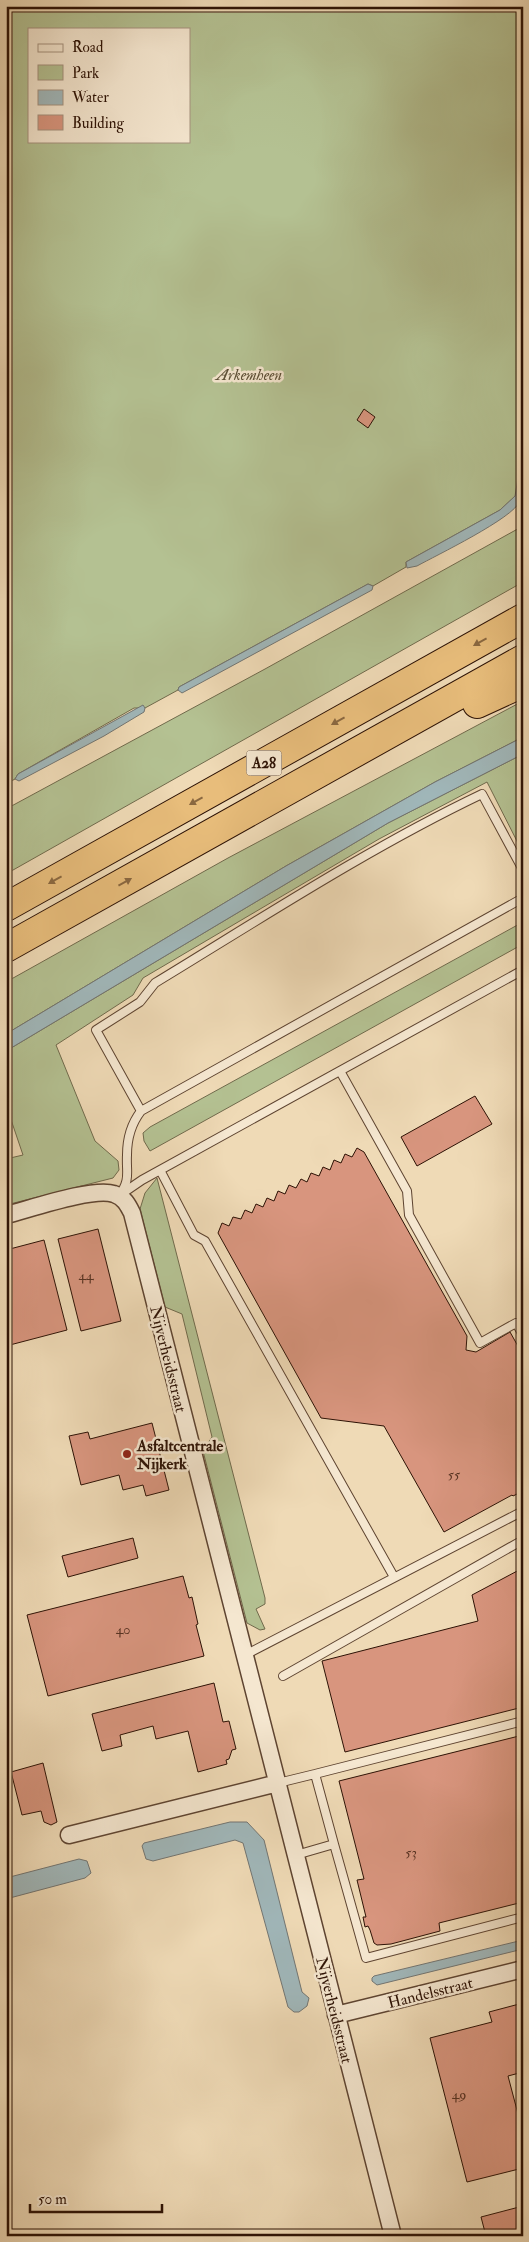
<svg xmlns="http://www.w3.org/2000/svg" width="529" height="2242" font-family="'IM FELL Double Pica',serif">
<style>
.green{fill:#b4c192;stroke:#706a4c;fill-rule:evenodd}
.water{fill:#a0b7ba;stroke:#727572}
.building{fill:#d8957e;stroke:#2d1205}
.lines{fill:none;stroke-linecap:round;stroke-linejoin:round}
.lane-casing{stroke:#5e4431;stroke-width:10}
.street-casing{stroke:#5e4431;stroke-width:19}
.highway-casing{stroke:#2d1205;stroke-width:30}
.lane{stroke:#f5e7d0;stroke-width:8}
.street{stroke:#f5e7d0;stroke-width:16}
.highway{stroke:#e8bd7b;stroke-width:28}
.oneway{fill:#8a6840}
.poi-dot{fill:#8f2418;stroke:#f5e7d0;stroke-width:2}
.labels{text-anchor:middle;stroke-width:5;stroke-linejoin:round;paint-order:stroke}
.number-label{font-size:14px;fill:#583323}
.shield{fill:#f5e7d0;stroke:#695242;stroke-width:1}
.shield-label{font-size:15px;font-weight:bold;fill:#2d1205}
.park-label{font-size:16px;font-style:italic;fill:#5c4f36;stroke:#f5e7d0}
.street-label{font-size:16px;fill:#2d1205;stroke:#f5e7d0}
.poi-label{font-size:16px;font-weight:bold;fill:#2d1205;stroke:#f5e7d0;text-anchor:start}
</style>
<rect width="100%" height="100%" fill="#efdab6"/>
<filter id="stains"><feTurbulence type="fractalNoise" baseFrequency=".004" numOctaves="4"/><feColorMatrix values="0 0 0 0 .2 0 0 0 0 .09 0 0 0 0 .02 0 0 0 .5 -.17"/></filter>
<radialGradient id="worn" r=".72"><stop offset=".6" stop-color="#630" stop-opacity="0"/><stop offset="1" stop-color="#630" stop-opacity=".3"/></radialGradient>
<path class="green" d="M6,6h517v483l-23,21 -94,52v5l-33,19 -5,-2 -189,103 -1,3 -33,18h-11l-116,66 -3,5 -9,5zM29,29h160v112h-160z
M523,526v56l-517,292v-65l259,-140z
M523,701v36l-88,45 -149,84 -280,168v-52l222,-124z
M523,754v34l-5,17 5,24v24l-36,-71 -108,57 -236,139 -10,17 -77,50 39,96 23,20 1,9 -6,8 -107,27v-46l17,-4 -17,-50v-54l382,-228z
M523,922v22l-373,207 -6,-10 -1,-8 7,-6z
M157,1178l108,420v6l-9,5 9,20 -5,1 -13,-7 -44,-172 9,-14 -30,-123 -17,-7 -25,-98 5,-16z"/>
<path class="water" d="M518,478h3c0,6 0,18 -1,23 -6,17 -85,55 -103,65l-10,2 -1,-6 94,-52 15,-14z
M368,584l5,2 -1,4 -190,103 -4,-3 1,-3z
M143,705l2,3 -1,4 -40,24 -85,45 -4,-2 3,-5z
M523,737v17l-135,69 -382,228v-17l280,-168 149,-84z
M230,1822h17l17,18 38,152 7,6 -2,8 -8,6h-5l-6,-5 -45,-164 -8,-3 -82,21 -7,-2 -4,-13 2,-3z
M79,1859l8,2 4,12 -6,5 -79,21v-21z
M523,1940v9l-146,36 -5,-4v-3l2,-2z"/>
<path class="building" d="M364,409l11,8 -7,11 -11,-8z
M475,1096l17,28 -75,42 -16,-29z
M357,1148l7,4 103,184 -1,14 10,2 34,-20 13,23v52l-5,3 5,10v71l-10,5 -1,-1 -68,37 -60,-106 -63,-8 -103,-185 4,-10 7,3 4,-9 8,2 4,-9 7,3 4,-9 7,3 4,-9 7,3 4,-10 7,3 4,-9 7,3 5,-9 6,3 4,-9 8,3 4,-9 7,3 4,-10 7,3 4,-9 7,3z
M98,1229l23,92 -40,10 -23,-92z
M44,1240l23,90 -61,16v-96z
M152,1423l17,67 -23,6 -3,-11 -20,5 -4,-15 -38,10 -12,-49 19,-4 2,7z
M133,1538l5,20 -70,19 -6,-21z
M521,1569l2,138 -178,45 -23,-91 156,-40 -6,-26z
M183,1576l6,22 3,-1 6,27 -2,1 8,31 -156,40 -21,-81z
M214,1683l9,39 6,-1 7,28 -4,1 -3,9 -3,1 1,4 -29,8 -10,-41 -32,8 -3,-13 -33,9 2,11 -20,5 -10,-37z
M523,1735v167l-84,21 1,8 -49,13 -14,1 -3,-2 -4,-13 -2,-4 -3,1 -2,-10h3l-9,-37 7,-1 -25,-98z
M43,1763l14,59 -6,3 -7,-3 -3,-11 -19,4 -11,-43z
M523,2003v69l-15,4 15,57v35l-56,14 -37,-144 62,-16 -3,-10z
M523,2206v30h-37l-5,-19z"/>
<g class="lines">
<g class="lane-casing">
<path id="lane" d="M340,1071l67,120 2,24 71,128 36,-20 7,12
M141,1111l-45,-81 44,-28 15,-19c107,-65 214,-135 327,-189l41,76
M160,1170l34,65 11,6 189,336
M123,1193l19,-13 381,-210
M119,1196c12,-17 7,-23 8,-41 0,-17 4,-31 14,-44l382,-213
M245,1655l278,-144
M283,1676l240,-136
M315,1774l208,-53
M278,1783l37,-9 19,70 -38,11
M334,1844l32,114 157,-41"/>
</g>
<g class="street-casing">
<path id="street" d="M6,1215c24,-6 87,-28 108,-21 10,3 14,11 18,19l261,1023
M69,1835l209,-52
M336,2015l187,-46"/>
</g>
<g class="highway-casing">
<path id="highway" d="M477,704l46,-21
M6,907l517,-289
M6,948l517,-289"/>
</g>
<use href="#lane" class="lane"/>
<use href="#street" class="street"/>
<use href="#highway" class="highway"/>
</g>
<defs><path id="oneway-solid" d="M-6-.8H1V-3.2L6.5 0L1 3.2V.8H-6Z" transform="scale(1.25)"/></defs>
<g class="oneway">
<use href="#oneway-solid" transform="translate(480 642) rotate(151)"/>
<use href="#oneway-solid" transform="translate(338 721) rotate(151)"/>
<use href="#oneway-solid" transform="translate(196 801) rotate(151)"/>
<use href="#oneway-solid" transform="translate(55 880) rotate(151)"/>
<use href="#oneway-solid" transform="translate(125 882) rotate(-29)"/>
</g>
<circle class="poi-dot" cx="127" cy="1454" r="5"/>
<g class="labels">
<g class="number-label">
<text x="86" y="1280">44</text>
<text x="454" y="1479">55</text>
<text x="123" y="1634">40</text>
<text x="411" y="1857">53</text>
<text x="459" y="2099">49</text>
</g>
<rect class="shield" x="246.5" y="750.5" width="35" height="25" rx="4"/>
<g class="shield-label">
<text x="264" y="768">A28</text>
</g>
<g class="park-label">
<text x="249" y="380">Arkemheen</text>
</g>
<g class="street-label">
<text transform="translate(169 1359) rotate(76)" y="6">Nijverheidsstraat</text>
<text transform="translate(430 1992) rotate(-14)" y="6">Handelsstraat</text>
<text transform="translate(335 2010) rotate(76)" y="6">Nijverheidsstraat</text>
</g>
<g class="poi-label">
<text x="137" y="1451">Asfaltcentrale<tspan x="137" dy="18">Nijkerk</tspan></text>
</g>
</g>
<rect width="529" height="2242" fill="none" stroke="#efdab6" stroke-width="25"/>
<rect x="8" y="8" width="514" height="2227" fill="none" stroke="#2d1205" stroke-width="2.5"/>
<rect x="12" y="12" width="504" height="2217" fill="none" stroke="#2d1205"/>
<rect x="28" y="28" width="162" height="115" fill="#f5e7d0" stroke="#a5927f"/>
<rect x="38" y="44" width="25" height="8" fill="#f5e7d0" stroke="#a5927f"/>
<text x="72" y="52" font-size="15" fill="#2d1205">Road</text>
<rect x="38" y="65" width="25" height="15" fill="#b4c192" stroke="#a5927f"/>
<text x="72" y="78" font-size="15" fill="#2d1205">Park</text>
<rect x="38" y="90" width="25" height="15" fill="#a0b7ba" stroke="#a5927f"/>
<text x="72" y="102" font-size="15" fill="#2d1205">Water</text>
<rect x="38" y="115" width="25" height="15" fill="#d8957e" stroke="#a5927f"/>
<text x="72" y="128" font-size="15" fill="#2d1205">Building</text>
<path d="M30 2204v8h132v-8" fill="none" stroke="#2d1205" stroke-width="2.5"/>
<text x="38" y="2204" font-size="15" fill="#2d1205" stroke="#f5e7d0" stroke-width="4" paint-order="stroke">50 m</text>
<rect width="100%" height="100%" filter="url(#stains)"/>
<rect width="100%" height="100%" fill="url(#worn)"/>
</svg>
